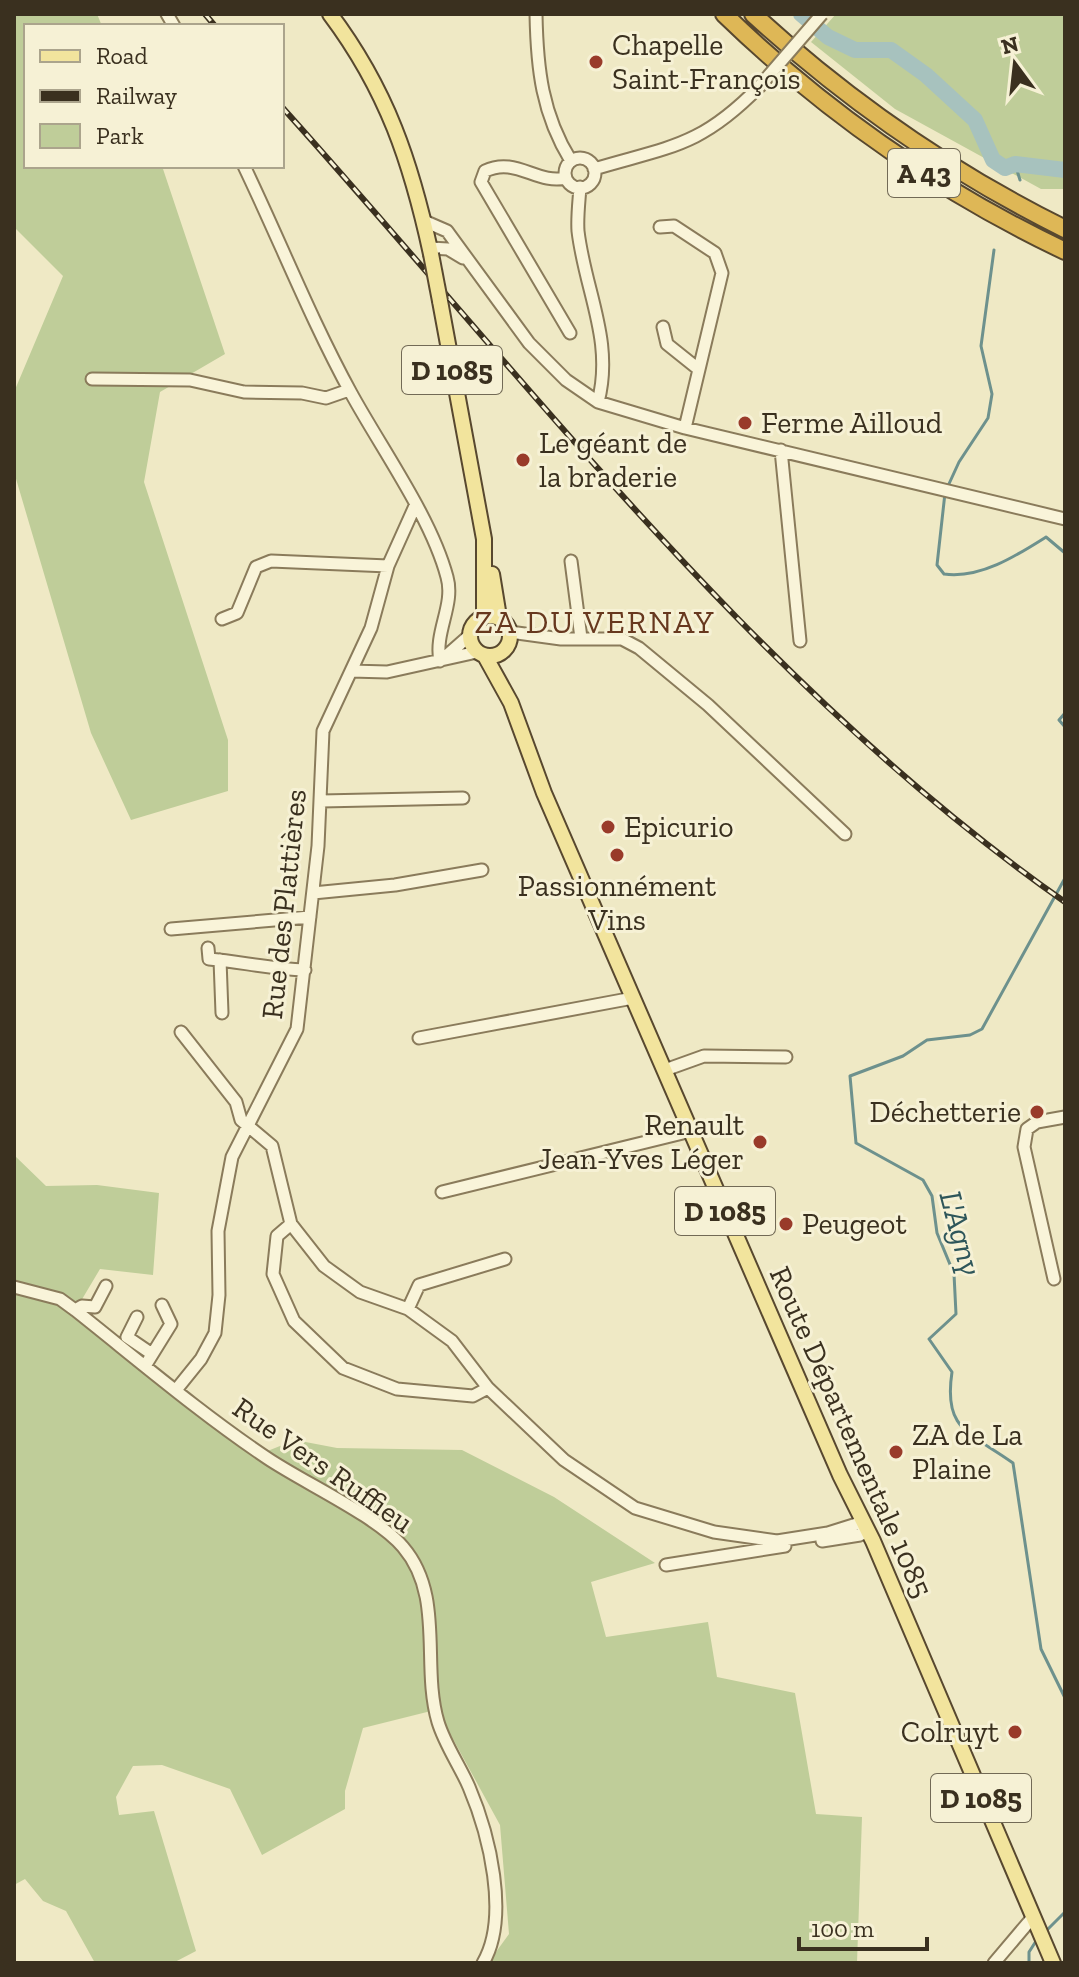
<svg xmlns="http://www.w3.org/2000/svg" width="1079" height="1977" font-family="'Zilla Slab',serif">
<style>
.green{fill:#bfcd99}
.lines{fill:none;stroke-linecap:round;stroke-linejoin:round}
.stream{stroke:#6d918d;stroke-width:3}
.river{stroke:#a7c2be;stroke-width:16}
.minor-casing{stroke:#8a7b5b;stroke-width:15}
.major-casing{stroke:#58482f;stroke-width:18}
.highway-casing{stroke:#58482f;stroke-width:20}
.minor{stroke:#f9f4d9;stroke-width:11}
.major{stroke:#f2e49d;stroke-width:14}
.highway{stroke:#deb756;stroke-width:16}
.rail-casing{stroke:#3a301f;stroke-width:6}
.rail{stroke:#f6f1d5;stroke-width:3;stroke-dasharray:9;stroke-linecap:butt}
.minor-bridge-casing{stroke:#8a7b5b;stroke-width:15;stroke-linecap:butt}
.major-bridge-casing{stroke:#58482f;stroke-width:18;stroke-linecap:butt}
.minor-bridge{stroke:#f9f4d9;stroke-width:11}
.major-bridge{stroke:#f2e49d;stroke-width:14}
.poi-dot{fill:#993b2a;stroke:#f6f1d5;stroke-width:3}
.labels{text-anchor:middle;stroke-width:6;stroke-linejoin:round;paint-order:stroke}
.shield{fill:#f6f1d5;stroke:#726a56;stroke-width:2}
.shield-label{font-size:28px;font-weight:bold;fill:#3a301f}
.poi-label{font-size:30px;fill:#3a301f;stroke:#f6f1d5;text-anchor:start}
.street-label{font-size:30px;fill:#3a301f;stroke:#f6f1d5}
.neighbourhood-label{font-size:32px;letter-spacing:2px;fill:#67381e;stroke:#f6f1d5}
.water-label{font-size:32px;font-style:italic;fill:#2e565a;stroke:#f6f1d5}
</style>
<rect width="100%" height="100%" fill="#efe9c5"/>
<path class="green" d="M14,14h83l5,12h-76v140h136l63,188 -65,38 -16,90 84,258v51l-97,29 -40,-87 -77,-261v-80l49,-116 -49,-49z
M836,14h229v175h-24l-146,-80 -84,-67z
M14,1155l32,31 51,-1 62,8 -6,82 -53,-6 -22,37 182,148 35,-14 42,8 125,2 92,47 101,66 -64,19 15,55 102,-15 9,55 78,16 21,121 46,3 -5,146h-369l21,-29 -9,-109 -58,-106 -11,-8 -68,17 -18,63v18l-83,46 -32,-66 -68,-24 -29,1 -17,31 3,18 35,-4 42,140 -23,12h-78l-29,-52 -23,-10 -18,-22 -11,6z"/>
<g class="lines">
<path class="stream" d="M1015,164l5,16
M948,486l11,-24 29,-44 4,-24 -11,-48 13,-96
M945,493l-8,72 7,9c36,5 72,-18 102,-37l19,16
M1065,713l-6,7 6,7
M1065,878l-83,151 -12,6 -43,5 -24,16 -53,20 6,67 67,37 9,16 5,37 17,41 2,40 -27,25 23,33c-9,59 18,60 61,91l28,186 24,49
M1044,1933l21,-21
M1029,1963v-11l9,-14"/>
<path class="river" d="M801,14l27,23 27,13h36l35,25 49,45 18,40 12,8 10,-4 50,6"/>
<g class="minor-casing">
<path id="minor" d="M167,14l7,12
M536,14c1,55 6,100 35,147
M565 173a15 15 0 1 1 30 0a15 15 0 1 1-30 0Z
M244,166c36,75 67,154 107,227 30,55 80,124 96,184 8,28 -13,55 -7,84
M594,169c77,-23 106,-22 165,-82
M566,178c-29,7 -50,-22 -81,-7l-4,11 89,151
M580,187c-1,15 -3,30 -2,44 7,60 36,110 20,171
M424,221l23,10 82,112 37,37 32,22 87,26 380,91
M660,227l14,-1 41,27 7,20 -37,155
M430,248l18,1 15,9
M663,327l4,17 30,24
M92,379l98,1 54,12 58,1 24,5 23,-8
M781,450l19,191
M571,561l10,77
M222,619l15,-6 19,-46 15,-6 117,5
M510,632l51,7h61l17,9 69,57 137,129
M444,658l25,-22
M351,671l36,1 90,-20
M321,801l142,-3
M313,893l82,-8 87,-15
M171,929l139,-12
M208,948l1,11c33,3 62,10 96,11
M220,960l2,53
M181,1032l55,70 5,18 31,26 19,78 33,42 36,26 48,17 44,32 36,47 76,72 71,48 79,24 63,9 51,-8 35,-11
M419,1038l214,-40
M665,1070l39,-14 82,1
M442,1192l249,-61
M291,1224l-14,12 -4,38 21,47 49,47 54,21 76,7 15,-8
M1054,1279l-30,-132 3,-18 10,-7 28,-5
M14,1287l46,12 15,11c63,50 125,103 192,148 37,25 110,58 136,89 42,49 18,118 35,175 7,23 22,44 31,65 20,47 41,130 14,176
M408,1309l11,-24 86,-26
M75,1310l7,-4 13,1 11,-21
M137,1317l-10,20 25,17
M145,1366l26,-42 -9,-19
M176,1390l25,-31 14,-26 4,-38 -1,-64 14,-74 65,-128 21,-183 5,-115 48,-103 17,-62 27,-60
M822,1541l38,-6 7,-5
M666,1565l119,-19
M994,1963l39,-46"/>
</g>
<g class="major-casing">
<path id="major" d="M330,14c57,76 81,148 101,240
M440,301l44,238v77
M492,574l7,43
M470 636a20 20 0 1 1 40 0a20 20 0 1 1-40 0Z
M485,656l26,47 33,90 296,682 33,66 180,422"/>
</g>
<g class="highway-casing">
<path id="highway" d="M724,14c100,97 215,177 341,237
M753,14c94,86 197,158 312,215"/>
</g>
<use href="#minor" class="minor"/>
<use href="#major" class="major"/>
<use href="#highway" class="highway"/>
<g class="rail-casing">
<path id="rail" d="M205,14l10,12
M282,107c249,277 476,580 783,795"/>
</g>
<use href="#rail" class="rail"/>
<g class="minor-bridge-casing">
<path id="minor-bridge" d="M759,87l63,-73"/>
</g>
<g class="major-bridge-casing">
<path id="major-bridge" d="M431,254l9,47"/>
</g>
<use href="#minor-bridge" class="minor-bridge"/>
<use href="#major-bridge" class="major-bridge"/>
</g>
<g class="poi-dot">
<circle cx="596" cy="62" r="8"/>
<circle cx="745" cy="423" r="8"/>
<circle cx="523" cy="460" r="8"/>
<circle cx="608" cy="827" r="8"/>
<circle cx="617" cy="855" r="8"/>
<circle cx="1037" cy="1112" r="8"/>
<circle cx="760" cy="1142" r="8"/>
<circle cx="786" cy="1224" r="8"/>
<circle cx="896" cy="1452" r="8"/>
<circle cx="1015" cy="1732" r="8"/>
</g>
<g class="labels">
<g class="shield">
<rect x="888" y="149" width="72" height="48" rx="6"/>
<rect x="402" y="346" width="100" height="48" rx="6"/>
<rect x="675" y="1187" width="100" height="48" rx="6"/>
<rect x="931" y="1774" width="100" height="48" rx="6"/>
</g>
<g class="shield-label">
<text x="924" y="183">A 43</text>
<text x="452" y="380">D 1085</text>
<text x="725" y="1221">D 1085</text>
<text x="981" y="1808">D 1085</text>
</g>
<g class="poi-label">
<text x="612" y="55">Chapelle<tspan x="612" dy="34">Saint-François</tspan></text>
<text x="761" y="433">Ferme Ailloud</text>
<text x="539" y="453">Le géant de<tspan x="539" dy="34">la braderie</tspan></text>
<text x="624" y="837">Epicurio</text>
<text x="617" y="896" text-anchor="middle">Passionnément<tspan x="617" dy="34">Vins</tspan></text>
<text x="1021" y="1122" text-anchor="end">Déchetterie</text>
<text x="744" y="1135" text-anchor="end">Renault<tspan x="744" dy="34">Jean-Yves Léger</tspan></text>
<text x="802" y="1234">Peugeot</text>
<text x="912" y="1445">ZA de La<tspan x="912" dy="34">Plaine</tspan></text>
<text x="999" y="1742" text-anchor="end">Colruyt</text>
</g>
<g class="street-label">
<text transform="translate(284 904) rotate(-84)" y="10">Rue des Plattières</text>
<text transform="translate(851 1432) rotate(66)" y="10">Route Départementale 1085</text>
<text transform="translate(323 1465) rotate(35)" y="10">Rue Vers Ruffieu</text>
</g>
<g class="neighbourhood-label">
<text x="595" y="633">ZA DU VERNAY</text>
</g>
<g class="water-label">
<text transform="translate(961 1233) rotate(75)" y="11">L'Agny</text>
</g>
</g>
<rect width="1079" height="1977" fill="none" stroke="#3a301f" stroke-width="32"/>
<rect x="24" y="24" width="260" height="144" fill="#f6f1d5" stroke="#aba48c" stroke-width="2"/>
<rect x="40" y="50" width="40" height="12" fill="#f2e49d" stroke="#aba48c" stroke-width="2"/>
<text x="96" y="64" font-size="24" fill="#3a301f">Road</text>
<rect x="40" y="90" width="40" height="12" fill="#3a301f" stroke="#aba48c" stroke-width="2"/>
<text x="96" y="104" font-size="24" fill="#3a301f">Railway</text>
<rect x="40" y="124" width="40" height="24" fill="#bfcd99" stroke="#aba48c" stroke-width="2"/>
<text x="96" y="144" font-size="24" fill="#3a301f">Park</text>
<g transform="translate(1015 64) rotate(345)" stroke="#f6f1d5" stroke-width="6" paint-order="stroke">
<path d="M0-6L14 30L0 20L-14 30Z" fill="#3a301f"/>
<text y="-12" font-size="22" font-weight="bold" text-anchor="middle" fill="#3a301f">N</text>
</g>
<path d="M799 1937v12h128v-12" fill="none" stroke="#3a301f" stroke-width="4"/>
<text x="811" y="1937" font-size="24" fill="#3a301f" stroke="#f6f1d5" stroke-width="6" paint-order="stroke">100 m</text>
</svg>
